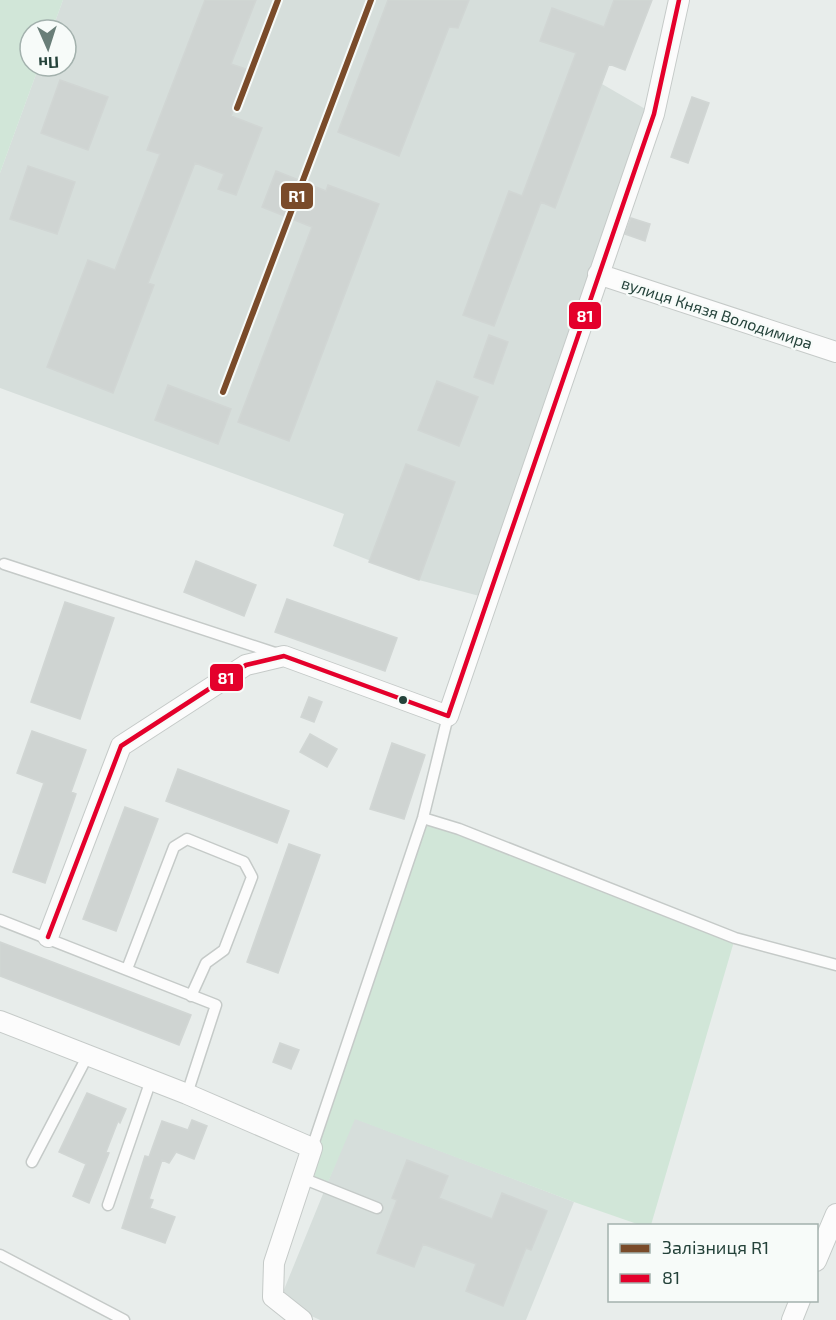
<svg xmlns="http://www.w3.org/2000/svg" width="836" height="1320" font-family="'Exo 2',sans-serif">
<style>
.built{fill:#d6dedb}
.green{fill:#d1e6d8}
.building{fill:#cfd4d2;stroke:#d1d6d4;stroke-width:1.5}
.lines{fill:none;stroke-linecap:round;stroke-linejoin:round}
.lane-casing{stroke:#c5cac8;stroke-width:13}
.street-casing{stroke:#c5cac8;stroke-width:22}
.lane{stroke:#fcfcfc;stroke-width:10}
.street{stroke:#fcfcfc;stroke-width:20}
.bus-1-casing{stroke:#f7fbf9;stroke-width:9}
.bus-1{stroke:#e4002b;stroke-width:4.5}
.rail-1-casing{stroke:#f7fbf9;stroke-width:10}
.rail-1{stroke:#7a4b2a;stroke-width:6}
.bus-dot{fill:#24423a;stroke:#f7fbf9;stroke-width:2}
.labels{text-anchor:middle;stroke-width:4.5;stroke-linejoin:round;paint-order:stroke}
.street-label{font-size:16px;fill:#24423a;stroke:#f7fbf9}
.line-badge{stroke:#f7fbf9;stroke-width:2}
.badge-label{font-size:16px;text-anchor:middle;font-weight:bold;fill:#fff}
</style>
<rect width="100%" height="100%" fill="#e8edeb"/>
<path class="built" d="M63,0h551l-22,57 17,7 -7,20 52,30 -167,484 -68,-18 -86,-34 11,-32 -344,-126v-215l39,-107h27v-36h-14z
M354,1118l220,84 -48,118h-206l-19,-9 -18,-19z"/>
<path class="green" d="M0,0h63l-11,30h-22v36h9l-39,107z
M423,818l312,120 -84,287h-11l-66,-23 -219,-83 -29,68 -24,-9z"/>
<path class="building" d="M205,0h51l-25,64 18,6 -18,46 31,12 -26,67 -18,-6 6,-15 -29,-11 -47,120 6,2 -41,108 -66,-26 41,-107 27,10 45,-116 -13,-4z
M388,0h81l-11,28 -9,-1 -50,129 -61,-24z
M614,0h38l-27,70 -16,-6 -54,144 -14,-6 -47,124 -31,-11 46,-124 13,5 54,-143 -36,-12 12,-33 52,19z
M60,80l48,17 -20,53 -47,-17z
M692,97l17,6 -21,60 -17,-6z
M28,166l47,16 -18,52 -47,-15z
M276,171l50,20 2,-6 51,19 -90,237 -51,-19 74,-195 -50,-20z
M631,218l19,6 -5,17 -20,-7z
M489,335l19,7 -15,42 -19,-7z
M437,381l41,16 -19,49 -41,-16z
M168,385l63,24 -13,35 -63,-24z
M406,464l49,18 -36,98 -50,-18z
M196,561l60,24 -12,31 -60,-24z
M287,599l110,39 -12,33 -110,-39z
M65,602l49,16 -34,101 -49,-17z
M309,697l13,5 -8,20 -13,-5z
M32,731l54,19 -15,42 5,2 -31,89 -32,-11 31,-89 -27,-10z
M310,734l27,15 -10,18 -27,-15z
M392,743l33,12 -21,64 -34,-10z
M178,769l111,42 -12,32 -111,-42z
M125,807l33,12 -42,112 -33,-12z
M289,844l31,11 -42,118 -31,-11z
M0,942l191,73 -12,30 -179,-69z
M280,1043l19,7 -8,19 -18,-7z
M87,1093l39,16 -6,14 -2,-2 -12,31 3,1 -20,50 -16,-7 13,-32 -27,-12z
M192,1120l15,6 -13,33 -18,-7 -7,11 -7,-3 -13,39 4,1 -3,8 25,9 -10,26 -43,-15 23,-72 4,1 13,-36 26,9z
M407,1160l41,16 -9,22 53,21 10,-26 45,18 -16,39 -5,-2 -23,58 -37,-15 10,-27 -53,-20 -9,23 -37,-14 20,-53 -5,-2z"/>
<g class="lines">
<g class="lane-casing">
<path id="lane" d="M4,564l274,90
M423,818l36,11 276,109 101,27
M0,920l216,85 -29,89
M127,969l47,-122 13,-8 57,23 8,15 -28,73 -18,13 -15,33
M312,1148l111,-330 25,-102
M32,1162l56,-107
M302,1178l75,30
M108,1205l43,-125
M0,1255l124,65"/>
</g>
<g class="street-casing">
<path id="street" d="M598,274l238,78
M48,937l73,-191 125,-81 38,-9 164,60 206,-602 25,-114
M0,1021l187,73 125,54 -38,115 -1,34 29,23
M816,1261l20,-47
M792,1320l8,-20"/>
</g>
<use href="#lane" class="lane"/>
<use href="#street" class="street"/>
<g class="bus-1-casing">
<path id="bus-1" d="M48,937l73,-191 125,-81 38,-9 164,60 206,-602 25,-114"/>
</g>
<use href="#bus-1" class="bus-1"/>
<g class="rail-1-casing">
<path id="rail-1" d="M237,108l41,-108
M223,392l148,-392"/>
</g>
<use href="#rail-1" class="rail-1"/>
</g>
<circle class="bus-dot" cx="403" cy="700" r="5"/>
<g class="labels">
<g class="street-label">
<text transform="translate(717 313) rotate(18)" y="6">вулиця Князя Володимира</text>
</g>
</g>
<g class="line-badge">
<rect x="280" y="182" width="34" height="28" rx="6" fill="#7a4b2a"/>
<rect x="568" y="301" width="34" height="29" rx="6" fill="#e4002b"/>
<rect x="209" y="663" width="35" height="29" rx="6" fill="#e4002b"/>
</g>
<g class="badge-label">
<text x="297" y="202">R1</text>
<text x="585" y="322">81</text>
<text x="226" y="684">81</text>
</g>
<rect x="608" y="1224" width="210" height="78" fill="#f7fbf9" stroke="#a3b1ad" stroke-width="1.5"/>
<rect x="620" y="1244" width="30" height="9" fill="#7a4b2a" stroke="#a3b1ad" stroke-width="1.5"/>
<text x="662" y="1254" font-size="18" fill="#24423a">Залізниця R1</text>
<rect x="620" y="1274" width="30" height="9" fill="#e4002b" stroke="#a3b1ad" stroke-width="1.5"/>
<text x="662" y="1284" font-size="18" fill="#24423a">81</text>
<g transform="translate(48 48) rotate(177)"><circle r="28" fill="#f7fbf9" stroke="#a3b1ad" stroke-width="1.5"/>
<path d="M0-4.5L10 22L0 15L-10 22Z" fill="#697e78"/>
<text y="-9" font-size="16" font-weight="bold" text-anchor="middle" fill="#24423a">Пн</text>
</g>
</svg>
